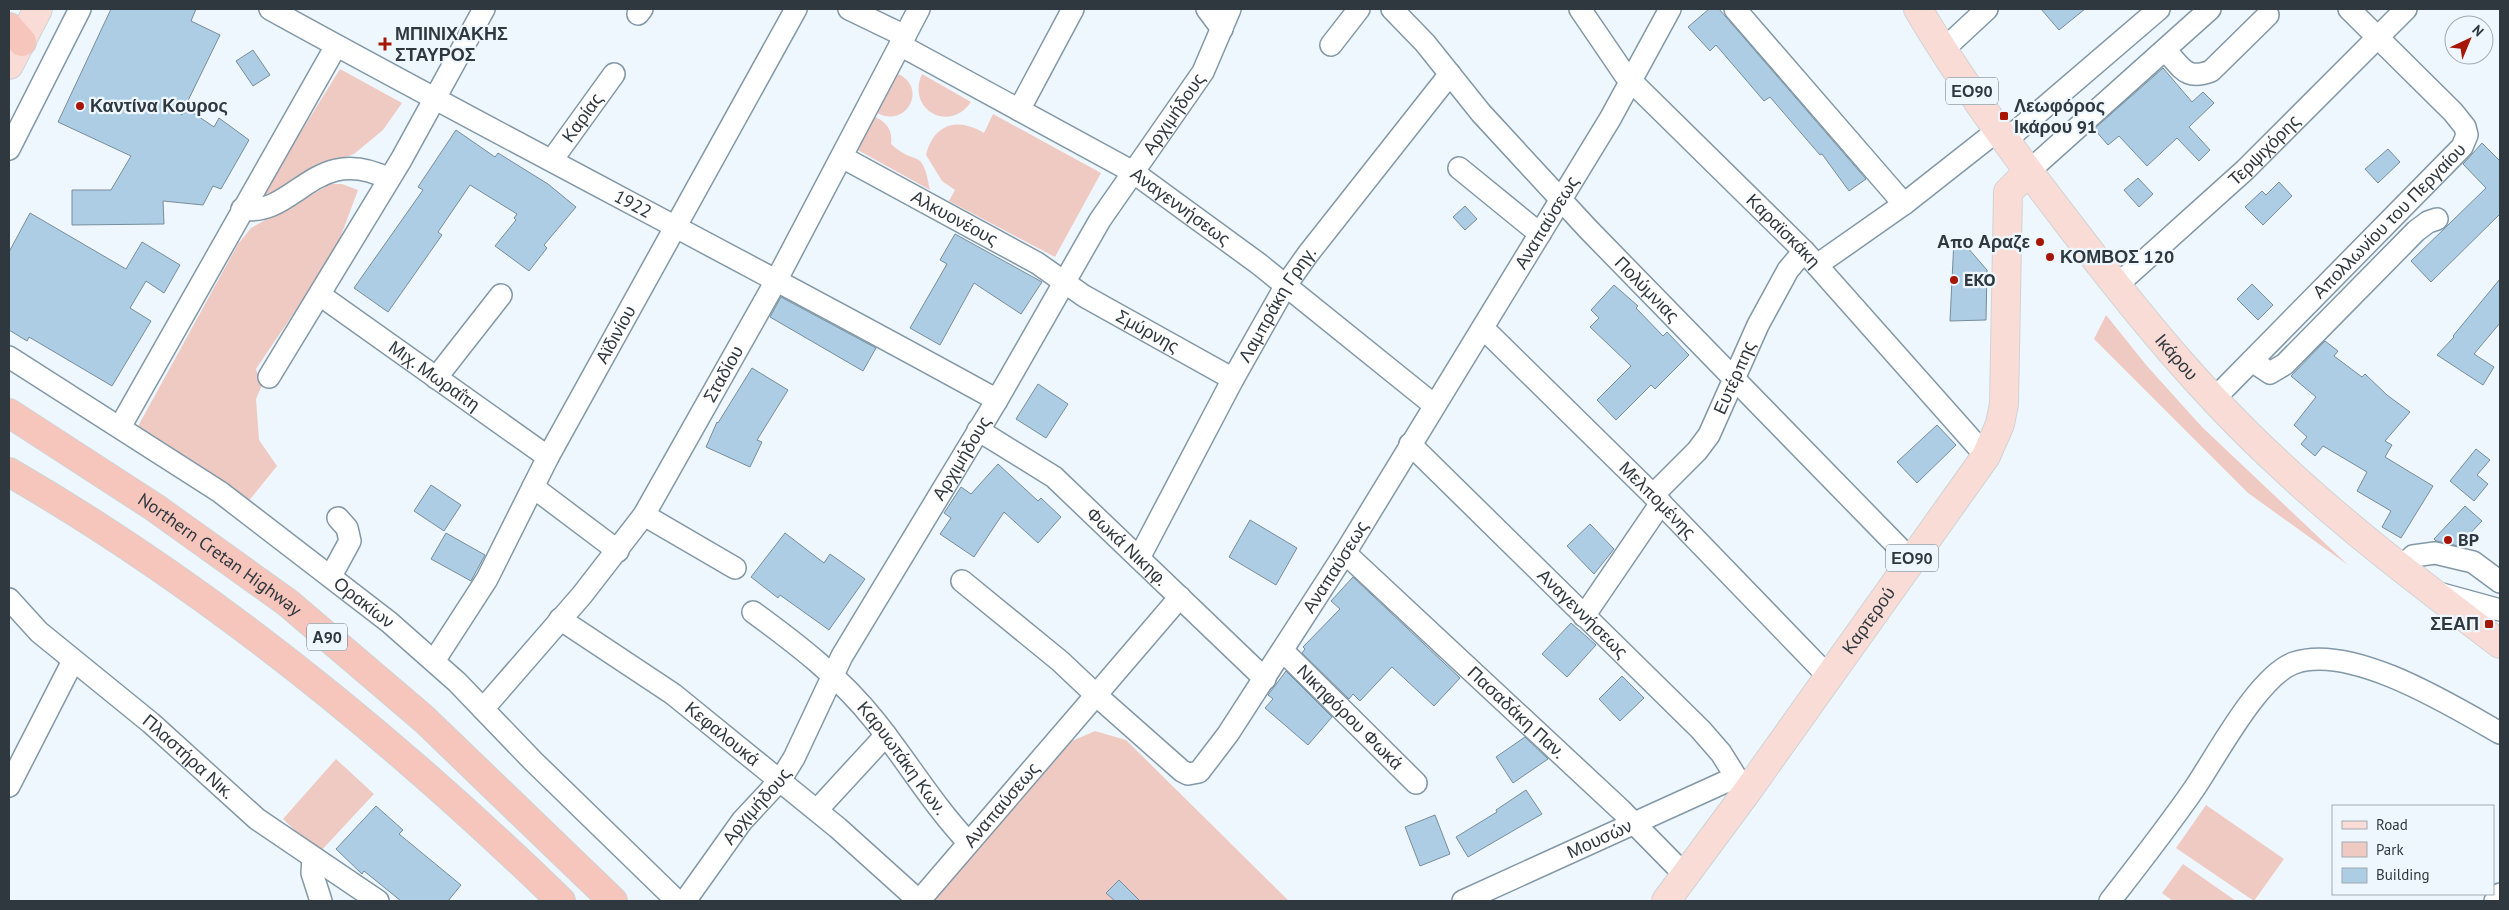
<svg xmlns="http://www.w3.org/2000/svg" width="2509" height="910" font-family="'PT Sans',sans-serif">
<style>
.green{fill:#efcac3}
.building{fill:#accde4;stroke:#788d9c}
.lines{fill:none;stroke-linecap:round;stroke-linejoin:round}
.minor-casing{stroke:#8298a7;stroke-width:24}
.major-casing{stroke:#d1d3d5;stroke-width:30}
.highway-casing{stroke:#d1d3d5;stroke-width:30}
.minor{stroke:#fff;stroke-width:21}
.major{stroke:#fadcd7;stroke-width:28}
.highway{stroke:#f6c5bc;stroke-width:28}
.poi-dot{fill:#a71504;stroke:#eef7fe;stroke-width:2}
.labels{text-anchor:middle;stroke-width:4.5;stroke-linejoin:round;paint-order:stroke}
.shield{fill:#eef7fe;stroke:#687178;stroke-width:1}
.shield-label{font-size:16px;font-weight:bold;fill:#2f383e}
.poi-label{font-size:18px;font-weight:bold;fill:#2f383e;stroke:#eef7fe;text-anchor:start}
.street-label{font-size:18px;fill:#2f383e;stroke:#eef7fe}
</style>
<rect width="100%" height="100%" fill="#eef7fe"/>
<path class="green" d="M340,69l62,34 -19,27 -29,24 -50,19 -28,20 -11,5 -2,-5z
M898,74c30,13 9,55 -21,39z
M922,74l49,28c-22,32 -65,7 -49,-28z
M993,114l108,59 -46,84 -106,-56 6,-11 -13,-9 -16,-26c8,-32 32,-38 58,-22z
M875,117c12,5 18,14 16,27 26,24 31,1 39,46l-74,-41z
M331,184h11l16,6 -23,62 -79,117 6,16 -6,14 3,41 18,26 -29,36 -111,-74 101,-184 13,-16z
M2106,315l41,51 55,61 146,138 -100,-72 -154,-154z
M1095,731l31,9 163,161h-355l138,-160z
M336,759l38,35 -55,59 -36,-34z
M2206,805l78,54 -30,42 -78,-53z
M2183,864l53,37h-63l-11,-8z"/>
<path class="building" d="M111,9h85l-5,12 29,14 -39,80 8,-5 25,17 5,-9 30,22 -28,49 -8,-3 -10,19 -40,-4 1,23 -92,1v-35h39l20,-34 -73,-34z
M1709,9h10l147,170 -17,12 -27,-37 -2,1 -50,-58 -6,4 -48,-56 -6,6 -22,-24z
M2041,9h44l-26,21z
M253,50l17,25 -17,11 -17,-25z
M2163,68l29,34 11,-10 11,11 -25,24 21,23 -11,11 -22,-23 -30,28 -28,-30 -11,9 -14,-16z
M456,130l39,27 3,-4 50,31 28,23 -32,38 3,3 -18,23 -34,-25 21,-26 -2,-2 3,-4 -47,-29 -32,47 4,3 -54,77 -34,-24 69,-98 -5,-3z
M2482,143l18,18v53l-69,68 -20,-21 75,-73 -23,-24z
M2388,149l12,13 -22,21 -13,-14z
M2138,178l15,16 -14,13 -15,-17z
M2279,182l13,14 -29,29 -18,-18 17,-16 4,4z
M1465,206l12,13 -12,11 -12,-13z
M30,213l96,56 16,-27 38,23 -16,28 -18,-12 -16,27 21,13 -39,65 -83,-49 -2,4 -18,-11v-78z
M955,234l87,48 -21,32 -47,-31 -34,62 -30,-17 37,-64 -7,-4z
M1954,239l13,8 20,23 -1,50 -36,1z
M2500,279v44l-26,31 20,13 -11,18 -46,-30 17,-18 -1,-1z
M2252,284l21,21 -15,15 -21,-21z
M1614,285l24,21 -2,2 27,28 4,-4 22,23 -34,34 -4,-4 -35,35 -19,-20 34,-34 -41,-39 9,-9 -8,-8z
M781,297l95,51 -13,23 -93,-54z
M2325,341l13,10 -4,5 28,21 3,-3 22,21 23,17 -25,29 7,4 -7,12 48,29 -32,52 -19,-11 9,-16 -34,-20 10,-19 -44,-26 -8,10 -14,-12 6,-7 -13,-12 22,-28 -25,-21z
M752,368l36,22 -31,50 5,2 -12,25 -44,-20 11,-25 1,1z
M1038,384l30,20 -22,34 -30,-19z
M1937,425l19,20 -39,38 -20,-21z
M2476,449l14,11 -13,15 11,9 -14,17 -24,-20z
M998,464l40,37 3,-3 20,19 -23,26 -34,-31 -30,45 -34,-23 11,-16 -7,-5 17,-26 10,7z
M431,485l30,20 -17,26 -30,-20z
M2465,506l17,15 -24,25 -22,-5 -2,-2z
M1250,520l47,28 -21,37 -47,-28z
M1590,524l24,25 -20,25 -27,-28z
M446,533l39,22 -14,26 -40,-22z
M785,533l39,30 6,-9 35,25 -36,51 -49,-35 -2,3 -27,-21z
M1353,577l107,101 -26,28 -42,-39 -32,34 -7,-7 -4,5 -47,-46 3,-4 -2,-2 37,-38 -9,-8z
M1571,623l25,22 -29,32 -25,-23z
M1286,671l46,46 -24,28 -43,-37 8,-9 -5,-4z
M1622,676l22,22 -24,23 -21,-22z
M1525,737l23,22 -35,24 -17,-26z
M1526,790l16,24 -74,43 -12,-20 41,-25 -1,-2z
M376,806l27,24 -4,4 62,51 -13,16h-47l-37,-30 -2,3 -26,-25z
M1435,815l15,39 -30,12 -15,-39z
M1119,880l21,21h-25l-9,-8z"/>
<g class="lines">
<g class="minor-casing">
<g id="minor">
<path id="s1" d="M270,9c241,133 486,258 727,391"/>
<path d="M849,9l56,27"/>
<path d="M1207,9l15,20"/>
<path id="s2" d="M1392,9l33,34 56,70 107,116 323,331"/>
<path id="s3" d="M1580,9l45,66 179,176 182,205"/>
<path d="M1735,9l169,195"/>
<path d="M638,14l4,-5"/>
<path id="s4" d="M900,45l233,127 126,92 175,141"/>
<path d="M1331,45l28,-36"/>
<path d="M1944,49l43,-40"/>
<path d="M2165,50c17,17 20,31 46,21l57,-56"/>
<path d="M1019,110l54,-101"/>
<path d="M2005,141l154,-132"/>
<path d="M9,149l71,-140"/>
<path id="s5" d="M842,157l195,106 47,33 149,83"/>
<path id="s6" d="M552,160l62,-86"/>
<path d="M1459,168l81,66"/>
<path d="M2028,172l182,-163"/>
<path d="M242,209c53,9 73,-68 147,-30"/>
<path d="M1817,265l87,-61 94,-74"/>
<path id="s7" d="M2116,286l129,-116 161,-161"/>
<path id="s8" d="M320,295l228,162"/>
<path id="s9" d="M1483,328l170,167 175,181"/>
<path id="s10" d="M9,357l211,135 169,130 68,60 76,79 144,140"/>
<path d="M2252,361l18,12 15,-9 131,-133 12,-9 9,-3"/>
<path d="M269,377l132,-217 83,-151"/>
<path d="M436,378l65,-83"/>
<path id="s11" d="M2214,399l248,-252 5,-12 -2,-8 -12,-15 -104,-103"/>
<path d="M120,427l216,-381"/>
<path id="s12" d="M978,430l76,47 211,202"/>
<path id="s13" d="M1410,444l290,285 21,24 25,40"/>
<path d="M533,487l85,64"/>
<path id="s14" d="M1653,495l44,-44 12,-16 49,-110 30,-55 16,-19"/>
<path d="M644,515l91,53"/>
<path id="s15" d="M1345,553l276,257 64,65"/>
<path id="s16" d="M1139,558l94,-179 53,-94 22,-31 142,-180"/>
<path d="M2401,568l12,-12 22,-3 38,9 27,20"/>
<path d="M331,576l19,-35 -3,-13 -9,-10"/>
<path d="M962,581l98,80 36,34 84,-98"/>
<path d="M2438,593l62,17"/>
<path id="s17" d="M9,599l30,33 112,91 106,96 121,82"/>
<path id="s18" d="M753,612c44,32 88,66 122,109 32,40 58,84 93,121"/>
<path d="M1584,616l77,-113"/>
<path id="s19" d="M560,619l113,75 165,134 81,73 177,-206 86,76 6,3 11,-2 29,-38 117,-181 265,-434 60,-110"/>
<path id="s20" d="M1283,651l133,132"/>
<path id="s21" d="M434,661l53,-82 61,-122 248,-448"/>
<path id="s22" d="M483,709l99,-114 62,-80 133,-236 142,-270"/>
<path d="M9,786l64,-125"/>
<path d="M817,810l69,-75"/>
<path d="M313,858l-1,15 9,28"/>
<path id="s23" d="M685,901l57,-80 39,-42 13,-21 48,-102 155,-256 103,-180 103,-148 27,-63"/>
<path id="s24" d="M1463,901l273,-124"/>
<path d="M2110,901c28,-36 57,-73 84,-112 22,-32 64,-113 100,-126 57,-20 157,42 206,70"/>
<path d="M2495,901l5,-7"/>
</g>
</g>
<g class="major-casing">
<g id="major">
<path id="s25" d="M1918,9c44,75 97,145 150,214 64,84 131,167 209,239 70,66 147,124 223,182"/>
<path d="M9,65l29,-56"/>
<path id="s26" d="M1666,901l80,-108 240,-337 14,-32 4,-20 4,-212 20,-20"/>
</g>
</g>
<g class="highway-casing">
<g id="highway">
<path d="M9,27l13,15"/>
<path id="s27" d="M9,413l145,94 134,96 136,116 189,182"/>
<path d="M9,472c202,117 384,266 552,429"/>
</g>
</g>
<use href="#minor" class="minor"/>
<use href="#major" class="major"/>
<use href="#highway" class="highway"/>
</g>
<g class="poi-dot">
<path d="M382.5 36.5h5v5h5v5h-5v5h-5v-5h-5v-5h5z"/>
<circle cx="80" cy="106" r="5"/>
<rect x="1999" y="111" width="10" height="10" rx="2.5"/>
<circle cx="2040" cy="242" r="5"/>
<circle cx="2050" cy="257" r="5"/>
<circle cx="1954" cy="280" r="5"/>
<circle cx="2448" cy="540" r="5"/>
<rect x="2484" y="619" width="10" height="10" rx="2.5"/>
</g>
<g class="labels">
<g class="shield">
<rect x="1946" y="77.5" width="52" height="27" rx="4"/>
<rect x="1886" y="544.5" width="52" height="27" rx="4"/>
<rect x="307" y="623.5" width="40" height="27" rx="4"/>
</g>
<g class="shield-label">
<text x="1972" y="97">ΕΟ90</text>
<text x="1912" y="564">ΕΟ90</text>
<text x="327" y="643">Α90</text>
</g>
<g class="poi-label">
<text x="395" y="40">ΜΠΙΝΙΧΑΚΗΣ<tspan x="395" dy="21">ΣΤΑΥΡΟΣ</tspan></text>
<text x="90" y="112">Καντίνα Κουρος</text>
<text x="2014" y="112">Λεωφόρος<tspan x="2014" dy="21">Ικάρου 91</tspan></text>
<text x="2030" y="248" text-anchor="end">Απο Αραζε</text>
<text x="2060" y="263">ΚΟΜΒΟΣ 120</text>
<text x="1964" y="286">EKO</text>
<text x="2458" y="546">BP</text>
<text x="2479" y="630" text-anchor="end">ΣΕΑΠ</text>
</g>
<g class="street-label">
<text dy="6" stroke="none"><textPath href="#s23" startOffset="929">Αρχιμήδους</textPath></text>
<text dy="6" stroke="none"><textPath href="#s6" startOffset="52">Καρίας</textPath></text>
<text dy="6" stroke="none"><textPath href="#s7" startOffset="201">Τερψιχόρης</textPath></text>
<text dy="6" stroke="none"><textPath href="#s1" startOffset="412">1922</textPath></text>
<text dy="6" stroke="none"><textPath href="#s4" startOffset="324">Αναγεννήσεως</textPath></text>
<text dy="6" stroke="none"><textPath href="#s5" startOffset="128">Αλκυονέους</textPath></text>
<text dy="6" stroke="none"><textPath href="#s11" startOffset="250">Απολλωνίου του Περγαίου</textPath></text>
<text dy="6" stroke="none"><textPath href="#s19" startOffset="1512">Αναπαύσεως</textPath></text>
<text dy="6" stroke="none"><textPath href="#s3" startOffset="302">Καραϊσκάκη</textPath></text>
<text dy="6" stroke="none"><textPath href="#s2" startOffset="379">Πολύμνιας</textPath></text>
<text dy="6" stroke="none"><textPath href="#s16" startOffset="289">Λαμπράκη Γρηγ.</textPath></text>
<text dy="6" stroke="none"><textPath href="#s5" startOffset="352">Σμύρνης</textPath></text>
<text dy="6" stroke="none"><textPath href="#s21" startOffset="374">Αϊδινίου</textPath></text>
<text dy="6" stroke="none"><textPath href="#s25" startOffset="434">Ικάρου</textPath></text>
<text dy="6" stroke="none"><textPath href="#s22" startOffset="414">Σταδίου</textPath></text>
<text dy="6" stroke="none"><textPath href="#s8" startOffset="140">Μιχ. Μωραΐτη</textPath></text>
<text dy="6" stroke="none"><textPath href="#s14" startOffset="145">Ευτέρπης</textPath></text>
<text dy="6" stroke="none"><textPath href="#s23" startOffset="524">Αρχιμήδους</textPath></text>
<text dy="6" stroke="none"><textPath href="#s9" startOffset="245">Μελπομένης</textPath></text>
<text dy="6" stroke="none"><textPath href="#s12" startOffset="190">Φωκά Νικηφ.</textPath></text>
<text dy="6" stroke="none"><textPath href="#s27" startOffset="254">Northern Cretan Highway</textPath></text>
<text dy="6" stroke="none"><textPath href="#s19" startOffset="1108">Αναπαύσεως</textPath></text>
<text dy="6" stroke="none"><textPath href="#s10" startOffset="432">Ορακίων</textPath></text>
<text dy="6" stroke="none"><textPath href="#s13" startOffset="242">Αναγεννήσεως</textPath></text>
<text dy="6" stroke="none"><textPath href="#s26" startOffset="346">Καρτερού</textPath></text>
<text dy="6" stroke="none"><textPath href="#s15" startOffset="234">Πασαδάκη Παν.</textPath></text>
<text dy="6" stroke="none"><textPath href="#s20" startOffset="94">Νικηφόρου Φωκά</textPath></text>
<text dy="6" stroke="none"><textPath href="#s19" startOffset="199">Κεφαλουκά</textPath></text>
<text dy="6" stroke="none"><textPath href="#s17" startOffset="239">Πλαστήρα Νικ.</textPath></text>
<text dy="6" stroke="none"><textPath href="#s18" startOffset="210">Καρυωτάκη Κων.</textPath></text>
<text dy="6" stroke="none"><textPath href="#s19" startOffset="584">Αναπαύσεως</textPath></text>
<text dy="6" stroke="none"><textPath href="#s23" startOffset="119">Αρχιμήδους</textPath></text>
<text dy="6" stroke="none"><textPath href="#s24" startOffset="150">Μουσών</textPath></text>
</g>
</g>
<rect width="2509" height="910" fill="none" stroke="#2f383e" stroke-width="20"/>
<rect x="2332" y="805" width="162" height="90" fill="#eef7fe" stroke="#a2abb1"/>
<rect x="2342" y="821" width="25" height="8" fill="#fadcd7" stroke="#a2abb1"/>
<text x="2376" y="830" font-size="15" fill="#2f383e">Road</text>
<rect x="2342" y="842" width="25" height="15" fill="#efcac3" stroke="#a2abb1"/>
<text x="2376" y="855" font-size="15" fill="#2f383e">Park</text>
<rect x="2342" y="868" width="25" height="15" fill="#accde4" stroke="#a2abb1"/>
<text x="2376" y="880" font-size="15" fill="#2f383e">Building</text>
<g transform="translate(2469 40) rotate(44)"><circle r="24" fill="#eef7fe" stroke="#a2abb1"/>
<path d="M0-4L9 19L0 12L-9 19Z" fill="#a71504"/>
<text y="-8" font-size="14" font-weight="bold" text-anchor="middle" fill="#2f383e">N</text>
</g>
</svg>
